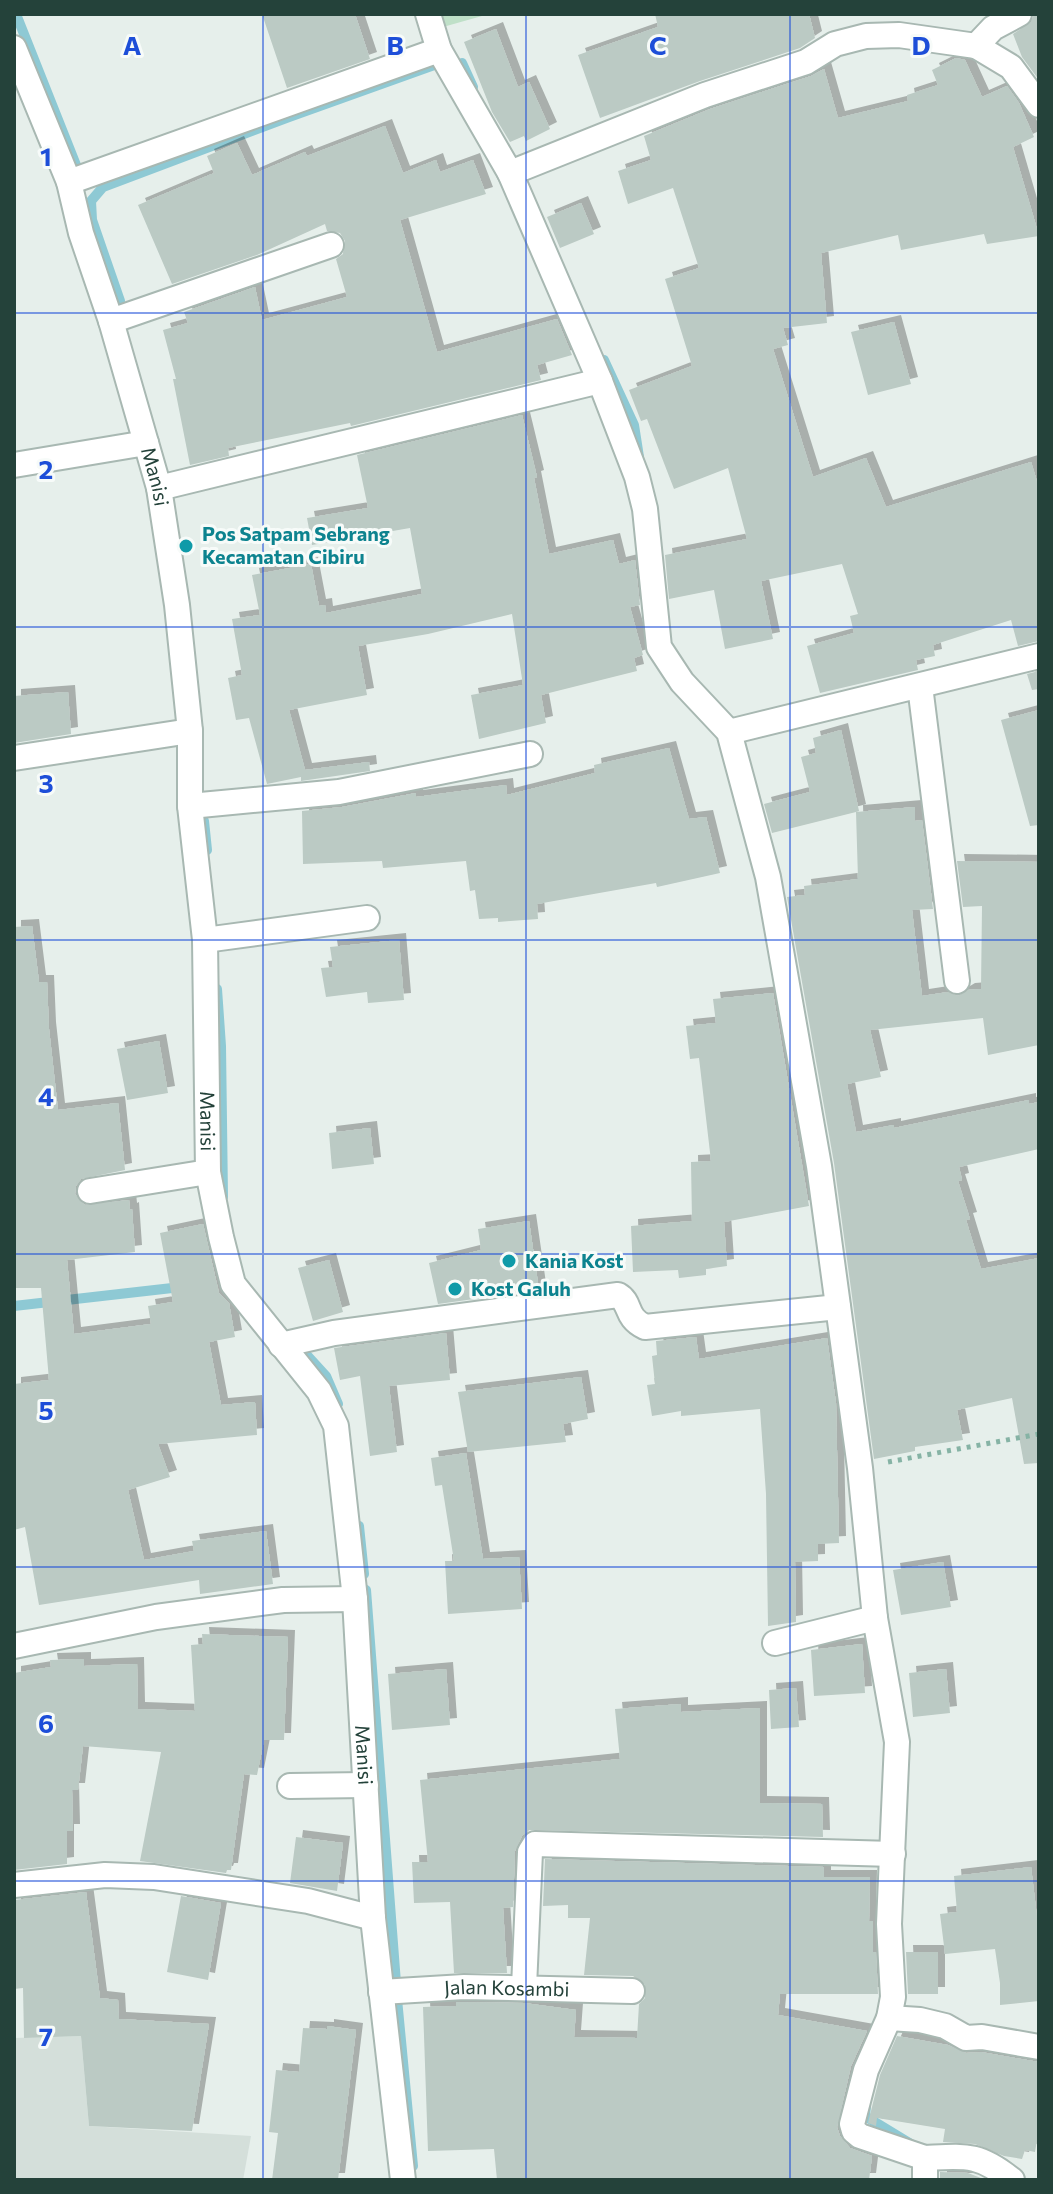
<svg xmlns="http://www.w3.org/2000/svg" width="1053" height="2194" font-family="Commissioner,sans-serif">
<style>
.built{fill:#d4dfda}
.green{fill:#bfe0c8}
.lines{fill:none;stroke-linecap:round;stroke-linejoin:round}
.stream{stroke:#8ec9d4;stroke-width:10}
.building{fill:#bbcac4;filter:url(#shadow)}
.minor-casing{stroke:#a8b8b2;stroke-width:28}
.path{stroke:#86b3a5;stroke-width:5;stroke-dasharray:4 6;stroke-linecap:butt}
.minor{stroke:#fff;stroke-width:24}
.grid{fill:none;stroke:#1d4ed8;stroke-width:2;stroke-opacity:0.55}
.culture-dot{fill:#0f9aa8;stroke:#f7fbf9;stroke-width:3}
.labels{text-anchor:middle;stroke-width:6;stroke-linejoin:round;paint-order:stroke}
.street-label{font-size:20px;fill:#24423a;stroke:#f7fbf9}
.culture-label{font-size:20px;font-weight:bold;fill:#0d838f;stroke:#f7fbf9;text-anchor:start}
.grid-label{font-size:26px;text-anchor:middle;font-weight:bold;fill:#1d4ed8;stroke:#f7fbf9;stroke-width:6;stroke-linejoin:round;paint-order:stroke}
</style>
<defs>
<filter id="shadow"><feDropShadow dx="7" dy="-7" stdDeviation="0" flood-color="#0004"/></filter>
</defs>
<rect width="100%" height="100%" fill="#e6efeb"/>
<path class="built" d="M81,2036l8,90 162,10 -8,44h-229v-142z"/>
<path class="green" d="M439,14h50l-46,13z"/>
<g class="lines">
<path class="stream" d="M16,14l60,151
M462,63l11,24
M120,301l-28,-81 -1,-19 12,-14 186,-70 148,-53
M604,360l30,65 5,32
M204,821l3,29
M217,989l4,57 2,151
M14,1306l167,-19
M305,1353l21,23 12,28
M359,1526l5,48
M366,1590l30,393
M397,1999l16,167
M866,2106l-1,10 46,28"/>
</g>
<path class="building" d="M262,14h93l15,45 -83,29z
M655,14h154l6,24 -15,10 -100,33 -100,37 -22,-63 80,-28z
M1034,14h5v66l-17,-23 -9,-23 18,-12z
M496,29l22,58 11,-5 21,47 -24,12 -2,-5 -14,6 -18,-30 -28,-70z
M956,58l9,2 17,37 25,-11 12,17 15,34 -21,10 26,89 -52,8 -3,-10 -83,16 -3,-15 -77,18 6,70 -44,5 5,17 -15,4 40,128 53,-19 20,49 145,-45 8,26v153l-21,5 -7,-26 -78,25 2,11 -19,4 2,10 -98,23 -13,-47 47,-13 -4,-17 8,-2 -16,-50 -81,17 12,58 -48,10 -11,-59 -45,9 -4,-44 82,-16 -19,-71 -54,21 -27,-70 -6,2 -12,-31 63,-24 -27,-87 34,-11 -26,-80 -45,16 -10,-33 33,-11 -7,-24 66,-27 101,-33 13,-7 14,49 70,-17 -1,-6 31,-10 -6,-15z
M385,126l18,47 33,-13 4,12 33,-12 13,34 -86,26 37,132 120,-33 15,36 -35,10 4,15 -190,46 -1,-3 -122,25 1,8 -39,9 -17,-86h3l-13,-49 25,-7 -4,-11 71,-25 7,33 85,-23 -11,-38 7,-5 2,-13 -5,-8 -13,-2 -2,-7 -68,31 -85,29 -34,-79 76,-32 -7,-17 30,-13 15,32 53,-23 2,4z
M581,203l13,31 -34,14 -13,-31z
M894,322l17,62 -43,11 -17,-63z
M522,415l15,62 -3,1 15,76 64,-14 6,24 16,-4 5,45 -10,2 13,48 -9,3 3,13 -96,24 5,28 -67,16 -8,-44 52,-10 -11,-71 -84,20 -70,12 9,49 -78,15 16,60 64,-8 1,9 -69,10v-4l-34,7 -18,-66 -13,2 -8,-42 14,-3 -10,-56 28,-4 -8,-40 59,-11 8,42 6,-1 1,8 96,-19 -12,-66 -98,17 -5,-27 61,-10 -11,-53z
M1039,671v18l-7,1 -5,-16z
M68,692l3,42 -57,9v-47z
M1039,710v115l-9,1 -29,-106z
M841,730l18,81 -3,1 59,-5v14l7,-1 11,89 -21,1 10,86 26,-4 10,4 10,-6 13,-1 1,-83 -19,1 -6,-46 82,1v183l-51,10 -5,-37 -113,12 11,47 -34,7 9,48 38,-7v3l135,-28v4l10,-2v47l-80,18 3,13 -4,1 12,38 -4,1 15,49 58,-11v205l-15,1 -12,-66 -55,12 6,30 -48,7v4l-41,8 -40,-296 -47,-266 18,-2 -1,-9 54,-7 -2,-67 -84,21 -8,-29 46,-12 -9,-35 15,-4 -3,-15z
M669,748l20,71 17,-2 14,56 -63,14 -1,-4 -119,21 1,15 -40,3v-4l-19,1 -4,-29 -5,1 -4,-30 -83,7 -1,-7 -79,3 -1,-53 40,-4 74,-14v4l90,-12 1,10 88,-22 -1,-8z
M32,926l7,56h8l2,47 9,81 60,-7 7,67 -44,9 -5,7 -1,8 10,11 44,-5 1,10 2,-1 3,43 -68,8 7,74 77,-10 -3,-18 25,-4 -13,-69 43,-9 16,69 10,10 6,34 -26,5 12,63 34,-3 2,33 -99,9 12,33 -42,13 16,70 50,-9 -2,-10 74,-10 7,53 -73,10 -1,-14 -160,25 -14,-78 -11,3v-146l35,-4 -8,-92h-27v-361z
M399,940l5,60 -36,3 -1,-11 -41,5 -5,-29 12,-1 -3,-20z
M773,993l36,213 -85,16 3,44 -21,3v6l-27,3 -1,-8 -45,2 -2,-46 61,-5 -1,-59 20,-1 -12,-103 -9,1 -4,-33 30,-3 -3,-24z
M159,1041l9,52 -41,7 -10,-51z
M370,1128l4,36 -42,5 -3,-36z
M529,1221l10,69 -101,14 -9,-41 52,-13 -3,-21z
M329,1260l14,52 -30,9 -15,-53z
M446,1333l4,47 -61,6 8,66 -27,4 -10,-80 -20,4 -6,-32z
M696,1337l3,22 128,-21 9,65 3,140 -21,1v17l-23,1 1,60 -28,4 -2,-132 -6,-85 -79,7v-5l-29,5 -5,-31 8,-1 -3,-28 5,-1 -1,-14z
M581,1377l7,42 -25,5 3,18 -98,10 -10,-60z
M466,1453l17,106 36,-2 3,52 -74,5 -3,-53h9l-12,-76 -7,1 -4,-28z
M943,1562l8,45 -50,8 -8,-45z
M202,1634l86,3 -4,103h-20l-7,35 -13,-1 -13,96h-4l-1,3 -86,-12 21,-109 -78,-6 -5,44h-6l1,41h-6v33l-53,6v-197l37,-6 -1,-7 34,-1v7l53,-2 1,45 57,2 -4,-66 12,-1z
M862,1644l3,49 -51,3 -3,-46z
M446,1669l4,56 -58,5 -4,-56z
M946,1669l4,44 -37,4 -4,-44z
M796,1688l3,39 -28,2 -2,-39z
M681,1704v8l79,-4v95l62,1 1,33 -294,-7 -7,6 -7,15 -2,56 -10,1 4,65h-53l-4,-71 -36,1 -2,-41h16l-8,-82 200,-21 -5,-50z
M296,1837l47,6 -6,48 -47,-8z
M545,1859l279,8v10h46l-1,44h4v31h3l2,42h-98l-2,21 89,16 -16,35 -14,61 3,9 10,12 22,8 -3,24h-372l-3,-31 -66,2 -5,-144 33,-1v-4h8l60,1 52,7 -2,27 63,1 2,-34 6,-6v-13l-12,-9 -49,-1 6,-57h-22v-13l-25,1z
M1031,1867l6,50h2v84l-39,4v-22l-5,-34 -50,5 -5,-40 17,-2 -3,-36z
M86,1892l14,106 18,2 1,19 90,5 -17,107 -103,-5 -8,-90 -57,2 -1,-50 -9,1v-89z
M181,1896l40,7 -13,77 -41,-8z
M906,1952h32v42h-30z
M327,2026l29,4 -18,150h-66l6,-47 -9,-1 7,-62 23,2 4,-44 24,1z
M897,2036l51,9 18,8 15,-1 58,10v66l-4,24 -10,-2 -3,9 -18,-3 -29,-12 -32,-2 2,-13 -68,-11 -1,8 -8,-3 12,-48z
M940,2172l28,1 18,7h-46z"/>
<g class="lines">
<g class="minor-casing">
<g id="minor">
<path d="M428,14l11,36"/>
<path d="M1019,14l-26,14 -17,18 35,21 28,38"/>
<path id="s1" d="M14,48l55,134 12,51 30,88 48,167 18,117 13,126v75l15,134 3,232 13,65 12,47 86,107 17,35 19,173 18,319 30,262"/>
<path d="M510,173l195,-78 101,-33 29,-18 31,-8 33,-1 77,11"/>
<path d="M69,182l370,-132 71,123 90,208 37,96 8,32 14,138 23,35 47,50 39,145 51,289 41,302 15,150 22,124 -8,182 4,73 -4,21 -23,52 -14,54 2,7 6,5 65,22v22"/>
<path d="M111,321l220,-76"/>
<path d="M14,465l132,-22"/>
<path d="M159,488l441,-107"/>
<path d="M920,686l37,295"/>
<path d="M729,732l310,-76"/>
<path d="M14,758l176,-27"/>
<path d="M190,806l149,-14 191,-38"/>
<path d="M205,940l162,-22"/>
<path d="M90,1191l118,-19"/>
<path d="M281,1345l53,-12 284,-38c14,8 6,22 27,32l193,-20"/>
<path d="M775,1643l100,-25"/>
<path d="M14,1646l142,-29 127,-17 72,-1"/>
<path d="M290,1786l76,-1"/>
<path d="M14,1885l91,-10 49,2 154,24 65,17"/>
<path d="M524,1987l6,-135 5,-8 358,10"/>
<path id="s2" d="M381,1992l83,-5 168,4"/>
<path d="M889,2018l31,2 25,6 21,12 16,-1 57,10"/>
<path d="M925,2158c41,-2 53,-5 87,22"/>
</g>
</g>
<path class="path" d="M888,1462l151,-28"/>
<use href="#minor" class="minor"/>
</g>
<path class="grid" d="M263,14v2166M526,14v2166M790,14v2166M14,313h1025M14,627h1025M14,940h1025M14,1254h1025M14,1567h1025M14,1881h1025"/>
<g class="culture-dot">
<circle cx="186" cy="546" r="8"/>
<circle cx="509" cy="1261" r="8"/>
<circle cx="455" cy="1289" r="8"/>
</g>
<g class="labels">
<g class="street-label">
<text dy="7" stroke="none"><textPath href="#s1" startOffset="452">Manisi</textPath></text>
<text dy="7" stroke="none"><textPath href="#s1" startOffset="1100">Manisi</textPath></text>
<text dy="7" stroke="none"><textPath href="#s1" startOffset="1772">Manisi</textPath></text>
<text dy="7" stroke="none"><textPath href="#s2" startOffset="126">Jalan Kosambi</textPath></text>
</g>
<g class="culture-label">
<text x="202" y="541">Pos Satpam Sebrang<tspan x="202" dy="23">Kecamatan Cibiru</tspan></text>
<text x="525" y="1268">Kania Kost</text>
<text x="471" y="1296">Kost Galuh</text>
</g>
</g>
<g class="grid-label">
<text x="132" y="55">A</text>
<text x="395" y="55">B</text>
<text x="658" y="55">C</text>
<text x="921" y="55">D</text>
<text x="46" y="166">1</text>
<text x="46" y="479">2</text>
<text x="46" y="793">3</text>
<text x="46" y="1106">4</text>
<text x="46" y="1420">5</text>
<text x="46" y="1733">6</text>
<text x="46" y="2046">7</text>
</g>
<rect width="1053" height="2194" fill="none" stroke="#24423a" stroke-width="32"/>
</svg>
